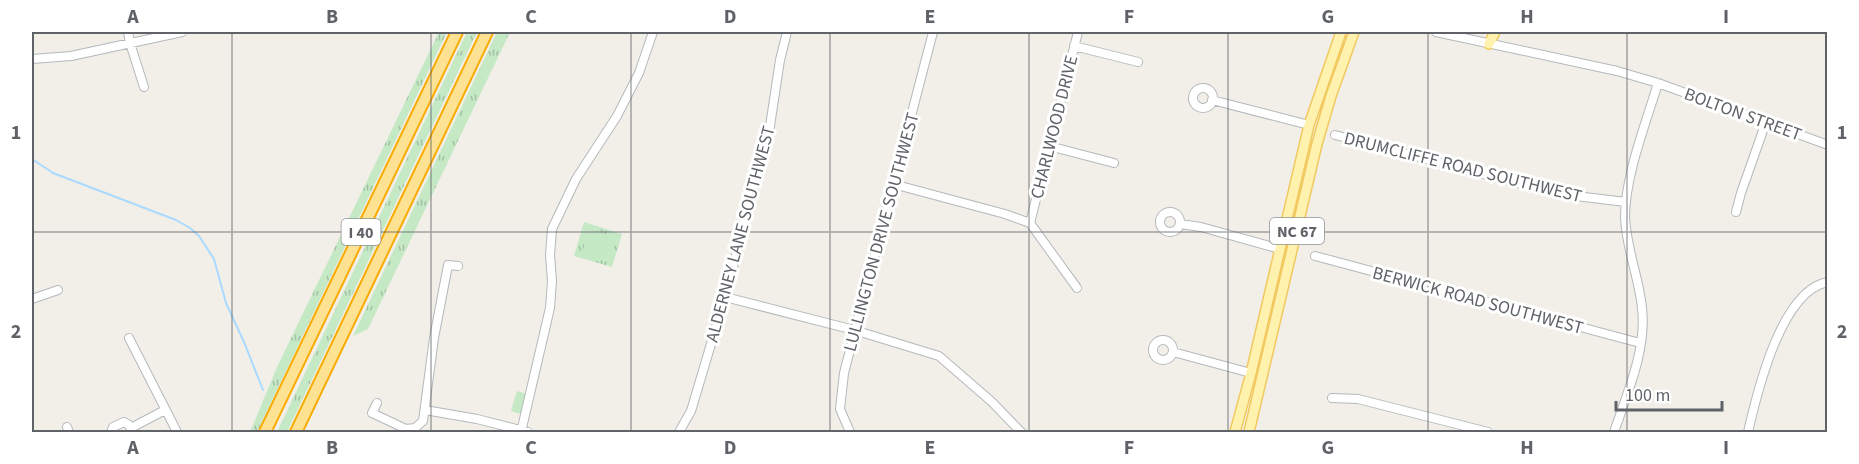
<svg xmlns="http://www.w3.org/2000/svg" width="1859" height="464" font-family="'Source Sans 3',sans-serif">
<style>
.grass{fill:url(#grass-tufts)}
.garden{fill:#c5e8c5}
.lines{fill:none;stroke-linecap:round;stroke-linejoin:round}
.stream{stroke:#aadaff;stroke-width:2}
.minor-casing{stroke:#b5b8bc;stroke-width:10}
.major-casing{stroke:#f2c960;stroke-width:12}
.highway-casing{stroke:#f9ab00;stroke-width:14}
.minor{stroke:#fff;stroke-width:8}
.major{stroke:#fff2af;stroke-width:9}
.highway{stroke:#fde293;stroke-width:10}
.grid{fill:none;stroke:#5f6368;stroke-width:1.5;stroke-opacity:0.55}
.labels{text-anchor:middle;stroke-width:6;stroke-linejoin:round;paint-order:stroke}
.shield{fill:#fff;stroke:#8f9295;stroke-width:1.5}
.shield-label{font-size:16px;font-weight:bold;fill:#5f6368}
.street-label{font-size:18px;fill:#5f6368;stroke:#fff}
.neatline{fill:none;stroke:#5f6368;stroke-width:2}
.grid-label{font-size:20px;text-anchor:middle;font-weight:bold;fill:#5f6368}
</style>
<defs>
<pattern id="grass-tufts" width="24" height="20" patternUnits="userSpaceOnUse" patternTransform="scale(1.5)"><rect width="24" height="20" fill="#c5e8c5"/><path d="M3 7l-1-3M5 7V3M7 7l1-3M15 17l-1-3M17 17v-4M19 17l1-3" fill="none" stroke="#a3c0a4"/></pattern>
</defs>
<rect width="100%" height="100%" fill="#f1efe8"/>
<path class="grass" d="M439,32h8l-190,400h-7l28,-67z
M467,32h10l-190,400h-10z
M497,32h13l-142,297 -15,7z
M584,222l38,12 -10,33 -38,-11z"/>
<path class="garden" d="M589,229l25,8 -4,10 -24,-8z
M585,244l24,8 -3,10 -25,-8z
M517,391l9,3 -5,20 -10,-3z"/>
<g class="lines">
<path class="stream" d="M32,159l21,14 123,47 14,8 9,8 15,23 12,44 18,39 19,48"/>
<g class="minor-casing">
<path id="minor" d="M128,32l2,11 14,44
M1436,32l181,39 41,12 170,62
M1074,46l64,16
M32,59l39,-3 111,-24
M1193 98a10 10 0 1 1 20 0a10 10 0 1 1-20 0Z
M1212,100l97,25
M1335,135l224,59 67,8
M1049,146l65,17
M893,184l112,30 25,9 47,65
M1160 222a10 10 0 1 1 20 0a10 10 0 1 1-20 0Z
M1736,212l5,-19 25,-71
M1030,223l48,-191
M1180,224l21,3 79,22
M1315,256l325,87
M725,297l129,33 85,26 53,46 29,30
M32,299l26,-9
M129,338l48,94
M1153 350a10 10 0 1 1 20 0a10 10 0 1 1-20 0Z
M1173,352l78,21
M1332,398l26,1 130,33
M377,403l-5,10 34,16 9,-1 8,-7 11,-83 14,-73 10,1
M425,410l52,9 51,13
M67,427l2,5
M131,428l34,-18
M111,432l2,-5 11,-5 5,3 3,6
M521,432l29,-124 2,-27 -2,-26 2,-26 24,-50 41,-63 22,-43 14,-41
M679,432l12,-21 34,-114 45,-171 10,-66 7,-28
M850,432l-10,-23 4,-36 89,-341
M1614,432c13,-38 33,-83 28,-124 -3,-31 -16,-60 -17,-91 0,-41 21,-94 33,-134
M1748,432c9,-39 33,-142 80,-150"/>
</g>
<g class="major-casing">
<path id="major" d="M1489,44l6,-12
M1235,432l16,-59 58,-248 32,-93
M1249,432l68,-288 14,-48 23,-64"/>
</g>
<g class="highway-casing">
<path id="highway" d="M265,432l192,-400
M296,432l191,-400"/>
</g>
<use href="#minor" class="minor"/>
<use href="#major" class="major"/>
<use href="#highway" class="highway"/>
</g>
<path class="grid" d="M232,32v400M431,32v400M631,32v400M830,32v400M1029,32v400M1228,32v400M1428,32v400M1627,32v400M32,232h1796"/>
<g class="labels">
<g class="shield">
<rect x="1270" y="218" width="54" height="26" rx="4.5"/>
<rect x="341.5" y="219" width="39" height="26" rx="4.5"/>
</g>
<g class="shield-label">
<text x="1297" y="237">NC 67</text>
<text x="361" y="238">I 40</text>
</g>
<g class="street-label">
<text transform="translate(1743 114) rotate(20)" y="6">BOLTON STREET</text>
<text transform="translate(1054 127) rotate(-76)" y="6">CHARLWOOD DRIVE</text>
<text transform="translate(1463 167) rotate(14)" y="6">DRUMCLIFFE ROAD SOUTHWEST</text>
<text transform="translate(881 232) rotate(-75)" y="6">LULLINGTON DRIVE SOUTHWEST</text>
<text transform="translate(740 234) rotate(-75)" y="6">ALDERNEY LANE SOUTHWEST</text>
<text transform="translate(1478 300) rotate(15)" y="6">BERWICK ROAD SOUTHWEST</text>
</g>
</g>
<rect width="1859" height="464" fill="none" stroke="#ffffff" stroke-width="66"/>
<path d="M1616 401v9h106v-9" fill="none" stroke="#5f6368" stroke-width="3"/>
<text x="1625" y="401" font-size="18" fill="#5f6368" stroke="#ffffff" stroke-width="4.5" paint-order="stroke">100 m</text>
<rect x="33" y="33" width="1793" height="398" class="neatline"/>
<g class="grid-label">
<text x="133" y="23">A</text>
<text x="332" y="23">B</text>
<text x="531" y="23">C</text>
<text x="730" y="23">D</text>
<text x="930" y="23">E</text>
<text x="1129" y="23">F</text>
<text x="1328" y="23">G</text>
<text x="1527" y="23">H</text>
<text x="1726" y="23">I</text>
<text x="16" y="139">1</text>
<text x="1842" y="139">1</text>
<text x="16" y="338">2</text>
<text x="1842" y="338">2</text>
<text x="133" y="454">A</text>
<text x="332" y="454">B</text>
<text x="531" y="454">C</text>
<text x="730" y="454">D</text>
<text x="930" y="454">E</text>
<text x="1129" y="454">F</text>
<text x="1328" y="454">G</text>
<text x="1527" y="454">H</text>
<text x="1726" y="454">I</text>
</g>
</svg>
